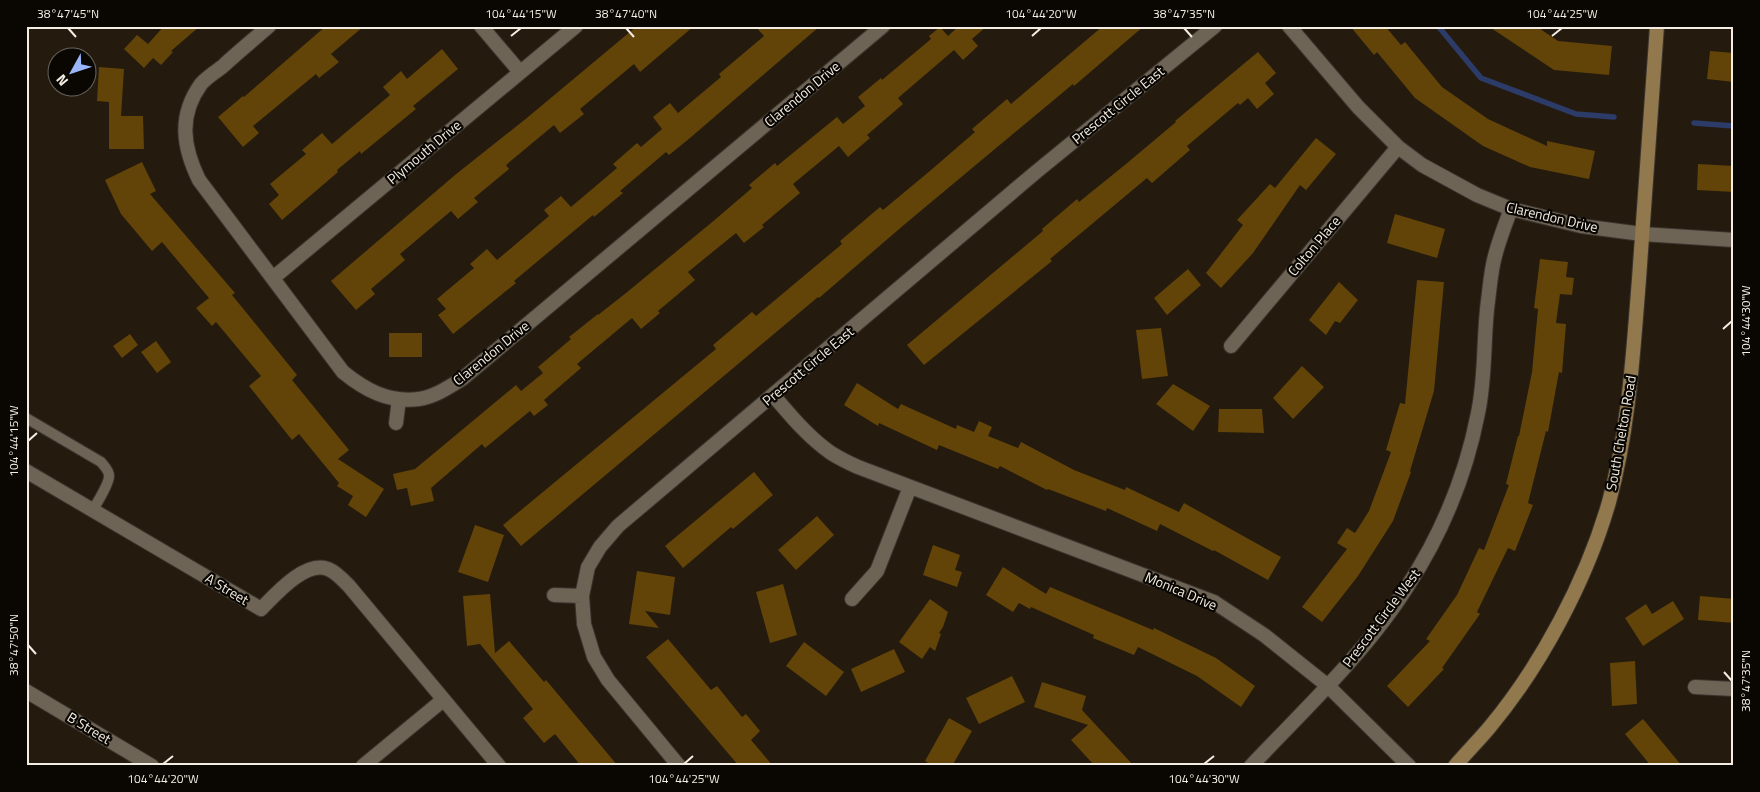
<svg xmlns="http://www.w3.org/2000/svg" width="1760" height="792" font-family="'Titillium Web',sans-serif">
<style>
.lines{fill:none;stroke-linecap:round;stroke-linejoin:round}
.stream{stroke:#2c3b68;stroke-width:5.5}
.building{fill:#624308}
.service-casing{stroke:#3b342e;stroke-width:12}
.minor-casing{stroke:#3b342e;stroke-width:16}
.secondary-casing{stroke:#3b342e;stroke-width:16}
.service{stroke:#6e6455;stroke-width:10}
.minor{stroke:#6e6455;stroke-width:14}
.secondary{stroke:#92784d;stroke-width:14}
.ticks{fill:none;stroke:#f3ede4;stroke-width:2}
.labels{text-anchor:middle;stroke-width:4.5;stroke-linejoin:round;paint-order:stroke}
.street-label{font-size:14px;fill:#f3ede4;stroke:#0a0703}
.neatline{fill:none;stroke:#f3ede4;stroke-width:2}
.ticks-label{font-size:12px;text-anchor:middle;fill:#f3ede4}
</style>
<rect width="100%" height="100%" fill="#241b0e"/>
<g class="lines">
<path class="stream" d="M1438,26l43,52 95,36 38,3
M1694,123l40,3"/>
</g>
<path class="building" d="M164,26h36l-29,25 2,1 -12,13 -8,-7 -9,10 -20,-19 13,-14 11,9z
M326,26h38l-33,28 8,8 -20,16 -3,-4 -63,52 6,7 -16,14 -25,-30 25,-21 1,1z
M637,26h57l-54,46 -6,-8 -54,45 4,5 -24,19 -6,-8 -48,40 3,4 -35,29 4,4 -20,17 -7,-8 -51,43 5,6 -34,29 4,5 -19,16 -25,-29 124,-106 73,-58z
M755,26h65l-130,112 -21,17 -3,-3 -46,39 3,2 -29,24 -1,-2 -79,66 2,2 -63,51 -15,-19 8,-6 -9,-10 37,-31 -4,-4 17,-15 10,11 52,-44 -5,-6 17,-14 10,11 46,-39 -4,-4 24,-21 4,4 21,-18 -9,-12 17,-14 8,10 43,-36 -2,-3 45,-38z
M959,26h28l-15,13 6,7 -15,14 -9,-10 -56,48 5,6 -36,31 3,3 -22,19 -9,-11 -46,38 7,9 -38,32 2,2 -20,16 -8,-10 -48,39 7,8 -37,31 2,2 -19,16 -9,-11 -55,46 4,4 -37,32 4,5 -14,11 -4,-5 -45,37 -3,-4 -51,44 3,13 -23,5 -4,-18 -10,2 -4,-16 22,-5 101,-84 5,6 22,-18 -5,-6 33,-28 -2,-2 29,-23v1l28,-22 85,-70 41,-35 -3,-3 26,-22 2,3 60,-49 6,7 22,-18 -7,-9 23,-19 1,2 49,-41 -2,-3 11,-9 8,9z
M1103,26h41l-70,60 -1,-2 -168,140 -86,74 -1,-1 -297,249 -18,-21 213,-176 -3,-4 39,-33 4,4 86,-72 -2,-3 40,-34 3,3 48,-40 44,-38 -3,-3 35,-30 4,5z
M1350,26h35l16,19 4,-3 37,45 46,32 59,27v-5l48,10 -6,28 -59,-12 -47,-21 -68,-48 -38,-46 -3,3z
M1488,26h48l22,15 54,5 -3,29 -55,-5z
M442,49l16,20 -45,37 3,3 -55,45 -1,-3 -23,19 1,2 -56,48 -13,-16 10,-9 -9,-11 36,-30 -4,-4 20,-17 10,11 58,-49 -7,-8 18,-16 6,8z
M1710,51l24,2v29l-27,-3z
M1258,52l18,21 -11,10 9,11 -17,15 -9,-11 -8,7 -2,-2 -51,43 3,4 -38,33 -5,-5 -97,81 2,2 -128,104 -17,-20 136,-114 -1,-2 35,-30 2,3 47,-38 50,-42 -1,-1z
M99,67l25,2 -3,47h22l1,33h-35v-47l-12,-1z
M1316,138l20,16 -30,36 -6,-5 -47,68 -32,35 -15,-15 37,-48 -6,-5 33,-36 5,4z
M142,162l14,29 -6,3 85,99 -3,2 65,80 -5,5 57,70 -11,9 46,30 -18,28 -18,-12 5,-9 -16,-10 2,-3 -40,-49 -7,6 -43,-54 12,-10 -45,-54 -4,4 -16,-18 13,-10 -47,-56 -10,9 -31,-37 -16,-34z
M1698,164l36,2v26l-37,-2z
M1395,214l50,15 -8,29 -50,-15z
M1540,259l28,3 -2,15 8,1 -2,17 -12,-1 -4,29 10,1 -4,49 -3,-1 -11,60 -2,-1 -18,72 5,2 -18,46 -7,-3 -31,64 3,2 -38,54 2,1 -36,38 -21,-21 43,-45 -4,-2 31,-44 22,-47 5,2 25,-65 -3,-1 12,-48h1l13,-64 6,-63 -4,-1z
M1188,269l13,16 -34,30 -13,-17z
M1417,280l27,2 -10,109 -24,80 1,1 -18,49 -35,55 -36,46 -20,-15 45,-58 -10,-6 10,-15 8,5 14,-22 22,-59 -5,-2 14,-47 5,1z
M1339,282l19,18 -18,23 -5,-2 -9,14 -17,-15z
M1161,328l7,48 -26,3 -6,-49z
M389,333h33v24h-33z
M130,334l8,11 -16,13 -9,-12z
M156,341l15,21 -14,11 -16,-21z
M1302,366l22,21 -31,32 -20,-21z
M857,383l41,26 3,-5 55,25 1,-4 17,7 5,-11 13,6 -4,9 30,12 3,-6 53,28 51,20 1,-3 53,25 5,-9 97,54 -13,23 -54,-30 -1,1 -53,-27 -3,7 -50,-23 -1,3 -58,-22 -1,1 -47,-24 -2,3 -59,-24 -2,5 -58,-27 -1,3 -34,-21z
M1173,384l37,22 -17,25 -37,-27z
M1219,409h43l2,24 -46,-1z
M754,472l19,23 -40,34 -2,-2 -48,41 -18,-22z
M817,516l17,19 -38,35 -18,-20z
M475,525l29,10 -16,47 -30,-10z
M933,545l27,10 -5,15 7,2 -5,15 -34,-12z
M1003,567l43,27 4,-7 103,43 1,-2 62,30 39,28 -14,21 -44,-31 -59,-29 -4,8 -41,-17 1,-3 -63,-28 -1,2 -11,-6 -6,9 -27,-17z
M637,571l38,6 -5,38 -25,-4 14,17 -30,-4z
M783,584l14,51 -27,8 -14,-51z
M490,594l5,59 14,-12 35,41 2,-2 72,86h-37l-26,-32 -11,9 -21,-25 10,-9 -9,-11 -44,-54 -13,2 -4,-50z
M1700,596l34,3v24l-36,-3z
M930,599l18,13 -5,15 -4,6 2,1 -6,17 -5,-4 -8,12 -23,-17z
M1673,601l11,18 -41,27 -18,-28 21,-14 6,10z
M668,639l43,51 6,-4 25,31 4,-3 14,17 -9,9 22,26h-34l-93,-109z
M804,642l40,30 -18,24 -40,-30z
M894,649l11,23 -44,20 -10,-23z
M1635,661l2,43 -25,2 -2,-43z
M1012,676l13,26 -46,22 -13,-26z
M1042,682l44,14 -4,14 52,56h-39l-24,-26 17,-15 -54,-18z
M949,718l23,13 -20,35h-19l-8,-5z
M1643,719l39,47h-31l-26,-32z"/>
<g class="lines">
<g class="service-casing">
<path id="service" d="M26,418l75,44c3,4 8,8 8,14 0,9 -12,26 -16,34"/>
</g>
<g class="minor-casing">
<path id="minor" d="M269,26c-16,14 -32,27 -47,41 -7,5 -16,11 -21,17 -23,32 -18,63 -2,96l144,192c22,18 46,31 76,27 15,-2 30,-12 43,-20l421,-353
M481,26l39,46
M1289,26l69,81 40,40 24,18 55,30 34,14 70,17 61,8 92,6
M273,278l303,-252
M1231,346l167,-199
M773,395c18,21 35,42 58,58 8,5 18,10 27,14l356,135 50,33 64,51 81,80
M396,423l3,-24
M26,471l235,138c14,-14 44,-49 67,-40 8,3 15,11 21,17l150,180
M554,595l28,1
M852,599l25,-28 33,-84
M1695,687l39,2
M26,691l126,75
M363,766l80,-66
M679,766l-71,-86 -14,-23 -10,-33 -2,-28 6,-29 12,-20 18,-21 418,-354 179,-146
M1251,766c53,-56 115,-114 156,-179 34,-52 59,-112 71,-174 8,-37 5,-75 10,-112 2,-15 3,-31 7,-45 4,-16 10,-31 16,-47"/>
</g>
<g class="secondary-casing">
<path id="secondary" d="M1455,766c11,-13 23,-25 34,-38 52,-62 98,-149 120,-226 20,-73 24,-148 30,-223 6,-84 12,-169 18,-253"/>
</g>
<use href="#service" class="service"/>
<use href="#minor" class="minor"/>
<use href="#secondary" class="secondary"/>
</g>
<path class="ticks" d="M68,28l8,9M626,28l8,9M1184,28l8,9M511,36l10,-8M1032,36l9,-8M1552,36l10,-8M1723,329l9,-8M28,441l9,-8M28,645l8,9M1724,672l8,9M163,764l10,-8M684,764l9,-8M1204,764l10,-8"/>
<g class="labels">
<g class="street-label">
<text transform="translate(802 94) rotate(-40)" y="5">Clarendon Drive</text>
<text transform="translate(1118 105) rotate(-39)" y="5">Prescott Circle East</text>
<text transform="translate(424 152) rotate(-40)" y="5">Plymouth Drive</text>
<text transform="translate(1552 217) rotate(13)" y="5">Clarendon Drive</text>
<text transform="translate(1314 246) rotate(-50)" y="5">Colton Place</text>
<text transform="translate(491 353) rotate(-39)" y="5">Clarendon Drive</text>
<text transform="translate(808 366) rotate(-40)" y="5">Prescott Circle East</text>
<text transform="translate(1621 433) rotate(-80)" y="5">South Chelton Road</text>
<text transform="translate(227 589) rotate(31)" y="5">A Street</text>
<text transform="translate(1181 591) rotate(23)" y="5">Monica Drive</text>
<text transform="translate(1381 618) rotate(-53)" y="5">Prescott Circle West</text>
<text transform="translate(89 728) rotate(31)" y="5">B Street</text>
</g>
</g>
<rect width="1760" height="792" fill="none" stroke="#0a0703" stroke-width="55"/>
<g transform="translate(72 72) rotate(230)"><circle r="24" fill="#0a0703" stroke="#67635d"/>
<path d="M0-4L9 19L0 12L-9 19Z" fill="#9bb5fd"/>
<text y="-8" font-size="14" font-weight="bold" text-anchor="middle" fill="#f3ede4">N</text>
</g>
<rect x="28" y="28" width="1704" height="736" class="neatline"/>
<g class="ticks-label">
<text x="68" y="18">38°47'45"N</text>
<text x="521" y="18">104°44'15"W</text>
<text x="626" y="18">38°47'40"N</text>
<text x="1041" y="18">104°44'20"W</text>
<text x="1184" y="18">38°47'35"N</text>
<text x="1562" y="18">104°44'25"W</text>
<text transform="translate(1746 321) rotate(-90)" y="4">104°44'30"W</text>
<text transform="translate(14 441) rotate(-90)" y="4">104°44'15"W</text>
<text transform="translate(14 645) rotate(-90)" y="4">38°47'50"N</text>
<text transform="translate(1746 681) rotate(-90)" y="4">38°47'35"N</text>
<text x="163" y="783">104°44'20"W</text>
<text x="684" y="783">104°44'25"W</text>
<text x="1204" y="783">104°44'30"W</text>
</g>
</svg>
